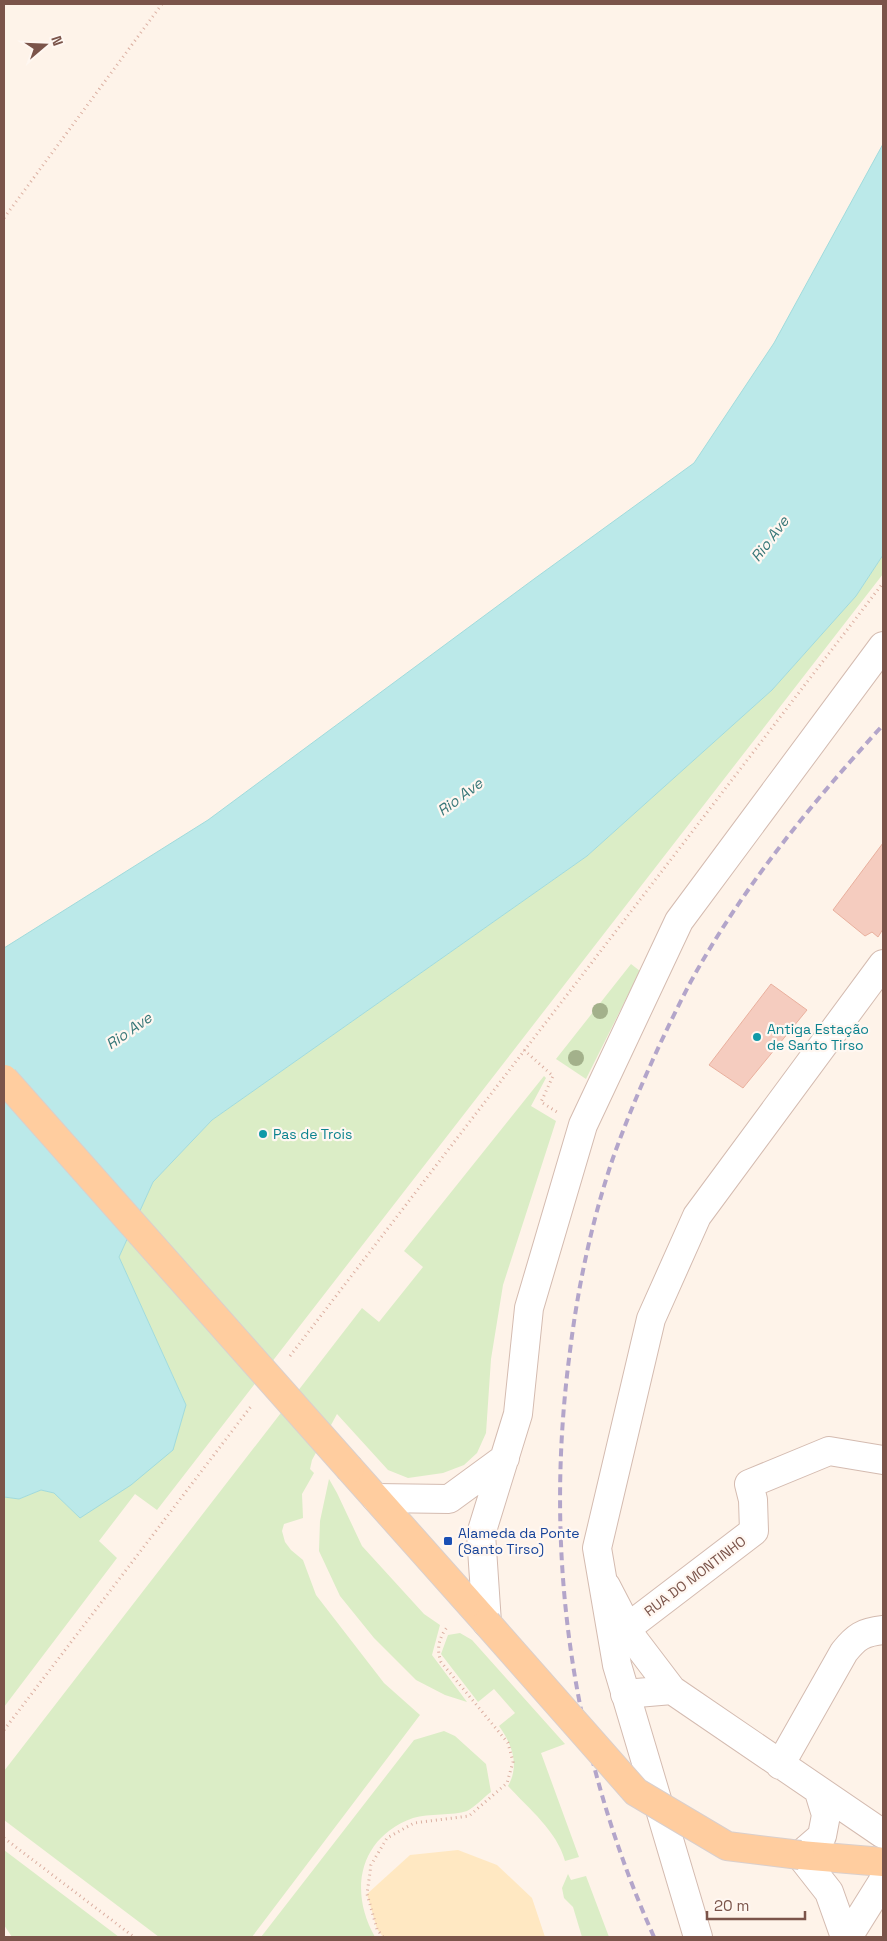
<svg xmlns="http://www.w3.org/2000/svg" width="887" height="1941" font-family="'Space Grotesk',sans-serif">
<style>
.green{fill:#dbedc6}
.sand{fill:#ffe8c2}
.water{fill:#bbe9e9;stroke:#a1dbdc}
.building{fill:#f5ccbf;stroke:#e9b09e}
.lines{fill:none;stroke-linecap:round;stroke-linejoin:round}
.minor-casing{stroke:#d4bbb0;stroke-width:30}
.tertiary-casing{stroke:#d4bbb0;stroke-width:30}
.primary-casing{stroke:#dacfcc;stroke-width:30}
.path{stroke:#dbafa1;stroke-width:3;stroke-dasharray:1 4;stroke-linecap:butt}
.minor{stroke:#fff;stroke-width:28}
.tertiary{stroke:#fff;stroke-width:28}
.primary{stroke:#ffcd9f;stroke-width:28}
.rail{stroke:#b3a5ca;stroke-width:4;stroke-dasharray:8 5;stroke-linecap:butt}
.primary-bridge-casing{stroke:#dacfcc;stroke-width:30;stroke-linecap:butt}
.primary-bridge{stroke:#ffcd9f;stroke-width:28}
.tree{fill:#a3b18b}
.culture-dot{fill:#0f9aa8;stroke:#fff7f1;stroke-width:2}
.transit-dot{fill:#1a4fb4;stroke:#fff7f1;stroke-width:2}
.labels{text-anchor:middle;stroke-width:4.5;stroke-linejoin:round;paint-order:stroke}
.culture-label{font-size:14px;fill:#0d838f;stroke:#fff7f1;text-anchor:start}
.transit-label{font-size:14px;fill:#164399;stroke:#fff7f1;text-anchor:start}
.street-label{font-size:14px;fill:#7b544a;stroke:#fff7f1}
.water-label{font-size:15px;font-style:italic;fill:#397879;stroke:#fff7f1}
</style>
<rect width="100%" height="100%" fill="#fef3e9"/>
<path class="green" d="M883,555v19l-726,936 -22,-16 -36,47 18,17 -113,149v-210l15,2 22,-9 13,3 26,25 106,-113 -67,-148 34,-75 59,-62 375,-264 185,-166 84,-94z
M631,964l9,7 -54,108 -30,-20z
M544,1076l2,2 -15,28 25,15 -53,164 -12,74 -5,74 -9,20 -13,12 -21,8 -35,5 -20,-8 -51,-56 -25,46 -2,9 4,4 -12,21 1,24 -19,6 -2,7 3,11 6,8 12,10 13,35 68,88 36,32 -168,222h-93l-155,-117v-49l358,-463 17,14 44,-55 -19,-16z
M329,1479l8,14 25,53 62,68 16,11 -8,30 35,47 -22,-7 -29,-15 -42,-42 -34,-42 -21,-45 1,-30z
M460,1633l12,7 93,104 -24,9 38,104 -14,4c-8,-30 -36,-52 -57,-75 12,-21 4,-42 -9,-60l16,-13 -21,-24 -16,13 -37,-48 7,-19z
M444,1731l11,5 31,28 5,28c-7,5 -16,15 -24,19 -14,5 -38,2 -54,7 -53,19 -65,72 -38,119h-114l153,-197z
M4,1850l115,87h-107l-8,-12z
M568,1874l3,6 15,-4 23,61h-27l-9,-30 -9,-9 -2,-10z"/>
<path class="sand" d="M458,1850l39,15 35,33 13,39h-162l-6,-8 -10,-35 43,-39z"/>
<path class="water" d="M883,144v411l-27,41 -84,94 -185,166 -375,264 -59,62 -34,75 67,148 -13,45 -42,35 -51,33 -26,-25 -13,-3 -22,9 -15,-2v-549l204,-128 326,-241 160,-116 80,-120z"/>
<path class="building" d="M883,843v86l-5,8 -6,-5 -7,4 -32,-26z
M771,984l36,26 -64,78 -34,-23z"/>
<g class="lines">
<g class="minor-casing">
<path id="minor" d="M376,1498l73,1 56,-41
M606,1586l28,54 38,50 211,144
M487,1623l-6,-89 37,-120 11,-106 54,-183 96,-204 204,-275
M627,1628l127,-97 -1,-31 -4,-16 80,-33 54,9
M625,1694l47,-4
M780,1765l64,-113c12,-15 19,-20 39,-22
M800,1855l22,-19 4,-21 -7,-23"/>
</g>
<g class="tertiary-casing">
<path id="tertiary" d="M800,1855l29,37 16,45
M698,1937l-81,-272 -20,-117 54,-229 46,-103 186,-252
M848,1937l35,-56"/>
</g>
<g class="primary-casing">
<path id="primary" d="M350,1469l137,154
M800,1855l83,7"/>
</g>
<path class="path" d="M4,218l158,-214
M524,1050l29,26 -12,26 16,10
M290,1356l593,-773
M4,1730l248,-325
M4,1838l130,99
M383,1937l-6,-8 -10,-35 4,-29 16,-27 27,-15 55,-7 38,-33 6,-21 -5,-19 -67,-81c-5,-13 -2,-25 7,-36"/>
<use href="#minor" class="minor"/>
<use href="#tertiary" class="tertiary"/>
<use href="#primary" class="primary"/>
<path class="rail" d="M654,1937c-83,-186 -111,-384 -84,-586 8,-65 22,-131 43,-193 21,-59 48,-119 77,-175 52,-95 120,-178 193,-258"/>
<g class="primary-bridge-casing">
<path id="primary-bridge" d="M4,1079l346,390
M487,1623l149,169 91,54 73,9"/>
</g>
<use href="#primary-bridge" class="primary-bridge"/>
</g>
<g class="tree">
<circle cx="600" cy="1011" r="8"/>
<circle cx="576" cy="1058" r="8"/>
</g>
<g class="culture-dot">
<circle cx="757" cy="1037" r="5"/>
<circle cx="263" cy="1134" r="5"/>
</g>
<rect class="transit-dot" x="443" y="1536" width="10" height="10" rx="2.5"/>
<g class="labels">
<g class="culture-label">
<text x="767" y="1034">Antiga Estação<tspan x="767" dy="16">de Santo Tirso</tspan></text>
<text x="273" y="1139">Pas de Trois</text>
</g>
<g class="transit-label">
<text x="458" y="1538">Alameda da Ponte<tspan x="458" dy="16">(Santo Tirso)</tspan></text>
</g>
<g class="street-label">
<text transform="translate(695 1576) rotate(-37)" y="5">RUA DO MONTINHO</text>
</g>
<g class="water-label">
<text transform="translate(770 539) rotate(-53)" y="5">Rio Ave</text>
<text transform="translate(460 797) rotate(-37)" y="5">Rio Ave</text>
<text transform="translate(129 1031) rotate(-35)" y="5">Rio Ave</text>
</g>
</g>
<rect width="887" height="1941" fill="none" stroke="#7b544a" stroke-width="10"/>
<g transform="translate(45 45) rotate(71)" stroke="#fff7f1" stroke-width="4" paint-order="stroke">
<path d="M0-4L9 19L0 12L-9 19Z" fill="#7b544a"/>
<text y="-8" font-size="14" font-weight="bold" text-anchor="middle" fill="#7b544a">N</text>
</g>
<path d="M707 1911v8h98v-8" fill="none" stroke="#7b544a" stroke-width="2.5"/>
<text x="714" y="1911" font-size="15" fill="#7b544a" stroke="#fff7f1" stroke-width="4" paint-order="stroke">20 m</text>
</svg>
